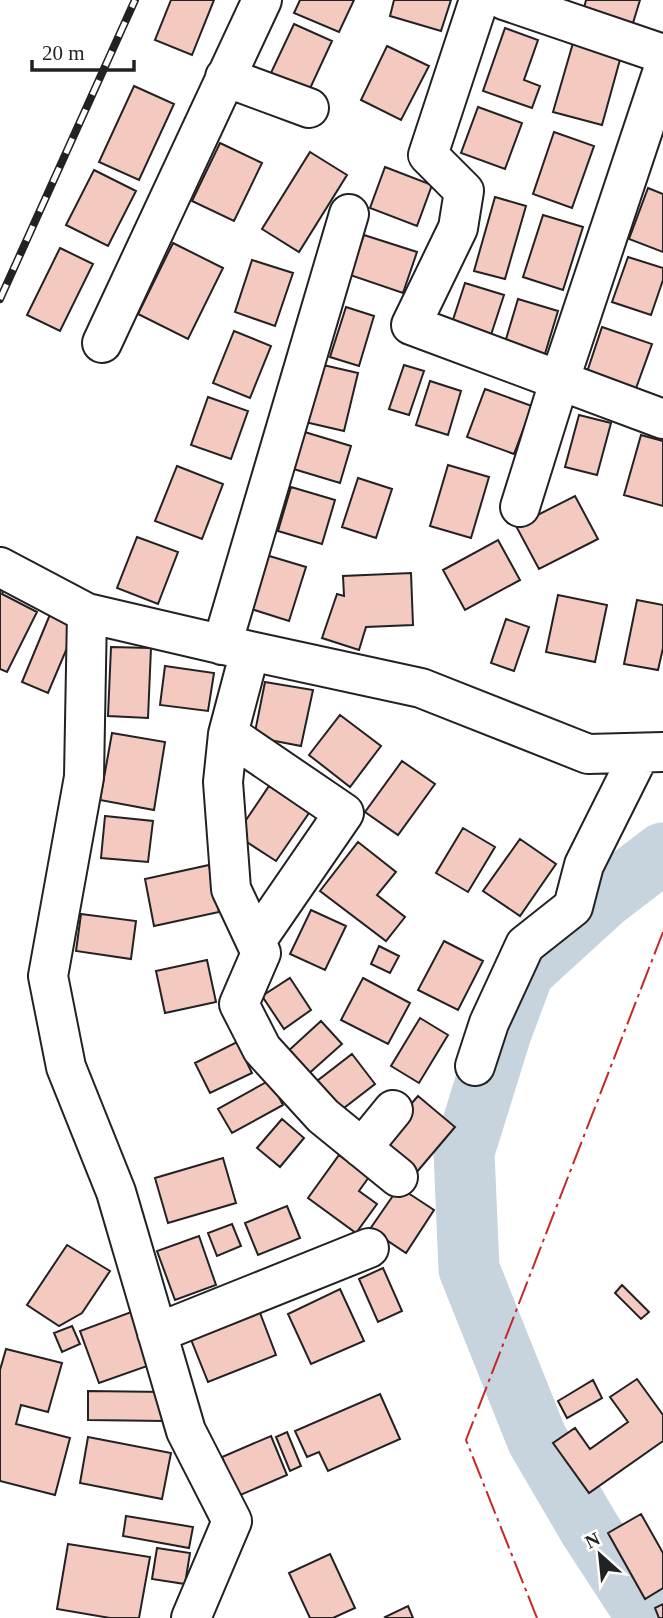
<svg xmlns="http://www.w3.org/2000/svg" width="663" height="1618" font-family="Georgia,serif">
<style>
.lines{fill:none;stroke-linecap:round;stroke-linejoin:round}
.river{stroke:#c7d3dd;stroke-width:61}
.building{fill:#f3c9c0;stroke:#222;stroke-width:2}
.minor-casing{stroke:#222;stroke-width:42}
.minor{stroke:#fff;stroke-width:38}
.rail-casing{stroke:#222;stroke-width:8}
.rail{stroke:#fff;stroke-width:5;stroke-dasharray:16;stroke-linecap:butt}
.power{stroke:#c62828;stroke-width:2;stroke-dasharray:24 5 3.5 5;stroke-linecap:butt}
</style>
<rect width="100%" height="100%" fill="#fff"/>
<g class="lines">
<path class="river" d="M644,1618l-1,-7 -54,-83 -52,-89 -68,-170 -5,-117 37,-119 23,-62 80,-73 59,-45"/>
</g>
<path class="building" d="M171,0h43l-22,55 -37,-15z
M300,0h54l-15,32 -45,-19z
M394,0h57l-10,31 -51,-15z
M586,0h54l-7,23 -49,-15z
M294,24l38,17 -25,54 -38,-18z
M505,28l33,12 -14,40 16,6 -8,22 -49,-17z
M573,43l48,13 -19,69 -49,-13z
M387,46l42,20 -28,54 -40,-20z
M134,86l40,18 -35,76 -40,-18z
M478,107l44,16 -17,46 -44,-16z
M554,132l40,14 -22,62 -39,-14z
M220,143l42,20 -28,58 -42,-20z
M310,152l37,23 -48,77 -37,-23z
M385,167l47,18 -15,41 -47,-18z
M94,170l42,21 -28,55 -42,-21z
M648,188l15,6v58l-34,-13z
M495,197l31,9 -21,73 -31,-8z
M543,215l40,12 -20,63 -40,-13z
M364,235l53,17 -14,41 -53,-18z
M173,243l50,25 -35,71 -50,-25z
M60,248l33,16 -33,67 -33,-16z
M628,257l35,11v12l-12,35 -39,-13z
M252,260l41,13 -18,53 -40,-14z
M465,283l39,12 -16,49 -39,-12z
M518,299l40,12 -14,46 -40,-11z
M346,307l28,9 -15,50 -29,-9z
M602,327l50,17 -17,47 -49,-16z
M234,331l37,15 -21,52 -37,-15z
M319,364l39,9 -14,58 -39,-9z
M404,365l20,6 -15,44 -20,-6z
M430,381l31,10 -13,44 -32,-10z
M485,389l47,17 -18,48 -47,-17z
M208,397l40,14 -17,48 -40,-14z
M579,415l32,8 -14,52 -32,-8z
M298,430l53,16 -11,37 -53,-16z
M641,435l22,6v65l-39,-11z
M448,465l41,12 -18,61 -41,-12z
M177,466l46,18 -21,55 -47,-18z
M358,478l34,11 -16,49 -34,-11z
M291,487l44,13 -13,44 -44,-13z
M575,496l23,43 -59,30 -23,-43z
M137,537l41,15 -20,52 -41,-16z
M498,540l22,40 -55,30 -22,-40z
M266,555l40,12 -17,54 -41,-13z
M411,573l2,52 -47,2 -7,23 -37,-12 15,-44 7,2 -1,-20z
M0,581l6,3 -4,10 35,18 -30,60 -7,-3z
M558,595l49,10 -12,57 -49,-10z
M637,600l26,5v43l-5,22 -34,-6z
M51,612l27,10 -30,71 -26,-11z
M506,619l23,8 -15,44 -23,-8z
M111,647l40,1 -3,70 -40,-2z
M165,666l49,7 -6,38 -48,-6z
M265,682l48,8 -12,56 -47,-9z
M340,715l41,31 -31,41 -41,-32z
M112,733l53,9 -11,68 -54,-10z
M402,761l33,23 -37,51 -33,-23z
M269,786l40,27 -33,48 -40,-26z
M105,816l48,5 -5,41 -47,-4z
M463,828l32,19 -27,45 -32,-19z
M520,839l36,25 -36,52 -37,-25z
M358,842l38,30 -19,23 28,22 -19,24 -66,-50z
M209,865l10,47 -65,14 -9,-47z
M311,910l35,16 -21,44 -35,-16z
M81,914l55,7 -5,38 -55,-8z
M444,941l39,20 -25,49 -40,-20z
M379,946l20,10 -9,17 -19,-9z
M207,960l9,42 -51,11 -9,-42z
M290,978l21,32 -27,19 -22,-33z
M363,978l47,25 -22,41 -47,-24z
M420,1018l28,17 -29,48 -28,-17z
M321,1021l21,23 -36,32 -20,-23z
M237,1042l15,31 -42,20 -15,-30z
M352,1054l23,30 -35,27 -23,-30z
M270,1080l13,25 -51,28 -14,-24z
M418,1096l37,31 -39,46 -37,-32z
M282,1119l22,19 -24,29 -23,-19z
M339,1155l30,22 -10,14 18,13 -21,29 -48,-35z
M223,1158l13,45 -68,20 -13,-45z
M399,1187l35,23 -28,43 -36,-24z
M287,1206l13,32 -42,17 -13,-32z
M232,1224l9,22 -24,10 -9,-23z
M199,1236l17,49 -41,15 -18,-49z
M67,1245l43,26 -28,42 -23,13 -32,-21z
M383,1268l19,43 -24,11 -19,-43z
M622,1285l27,27 -8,7 -26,-26z
M340,1289l24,52 -53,23 -23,-50z
M257,1305l19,50 -68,27 -20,-50z
M134,1311l19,53 -54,19 -19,-52z
M72,1326l8,18 -18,8 -8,-19z
M6,1349l56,14 -14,49 -27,-7 -5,19 54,14 -15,57 -55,-14v-111z
M637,1379l26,36v26l-74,52 -36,-50 22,-15 15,21 38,-27 -18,-25z
M593,1380l9,18 -35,20 -9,-17z
M88,1391l77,1 -1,29 -76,-1z
M380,1394l20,45 -72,32 -9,-19 -12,5 -12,-26z
M287,1432l14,34 -11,5 -14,-34z
M271,1436l16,39 -49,21 -16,-39z
M88,1437l83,16 -9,46 -82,-16z
M641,1514l22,39v35l-18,11 -37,-66z
M126,1516l67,11 -4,21 -66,-12z
M68,1544l82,13 -11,61h-29l-53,-9z
M157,1548l33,5 -5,31 -33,-5z
M330,1554l25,54 -22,10h-23l-21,-45z
M663,1604v14h-4l-4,-10z
M408,1606l5,12h-27l-1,-1z"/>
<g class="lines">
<g class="minor-casing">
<path id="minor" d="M479,0l-51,155 36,36 -6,37 -47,97 252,94
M504,0l159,54
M225,77l84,31
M102,343l160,-343
M520,507l39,-125 104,-312
M0,567l87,46 163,38 171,37 167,66 75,-2
M87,613l-3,164 -36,199 18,91 50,125 70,239 46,90 -41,97
M222,645l127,-431
M250,651l-22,83 -5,48 8,107 30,64 -22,51 23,45 61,67 75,61
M228,734l116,79 -88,128
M475,1066l14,-43 36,-78 48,-38 11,-42 56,-112
M362,1148l31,-38
M157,1333l212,-85"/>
</g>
<use href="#minor" class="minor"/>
<g class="rail-casing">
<path id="rail" d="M0,299l135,-299"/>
</g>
<use href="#rail" class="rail"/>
<path class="power" d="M537,1618l-71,-178 197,-508"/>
</g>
<g transform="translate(600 1555) rotate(333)" stroke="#ffffff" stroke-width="5" paint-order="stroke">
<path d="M0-5L12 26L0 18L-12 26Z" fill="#222222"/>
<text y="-10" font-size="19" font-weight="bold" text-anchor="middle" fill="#222222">N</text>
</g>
<path d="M32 60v10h102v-10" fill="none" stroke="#222222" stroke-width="3.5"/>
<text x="42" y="60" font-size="21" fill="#222222" stroke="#ffffff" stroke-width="5" paint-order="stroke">20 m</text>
</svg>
